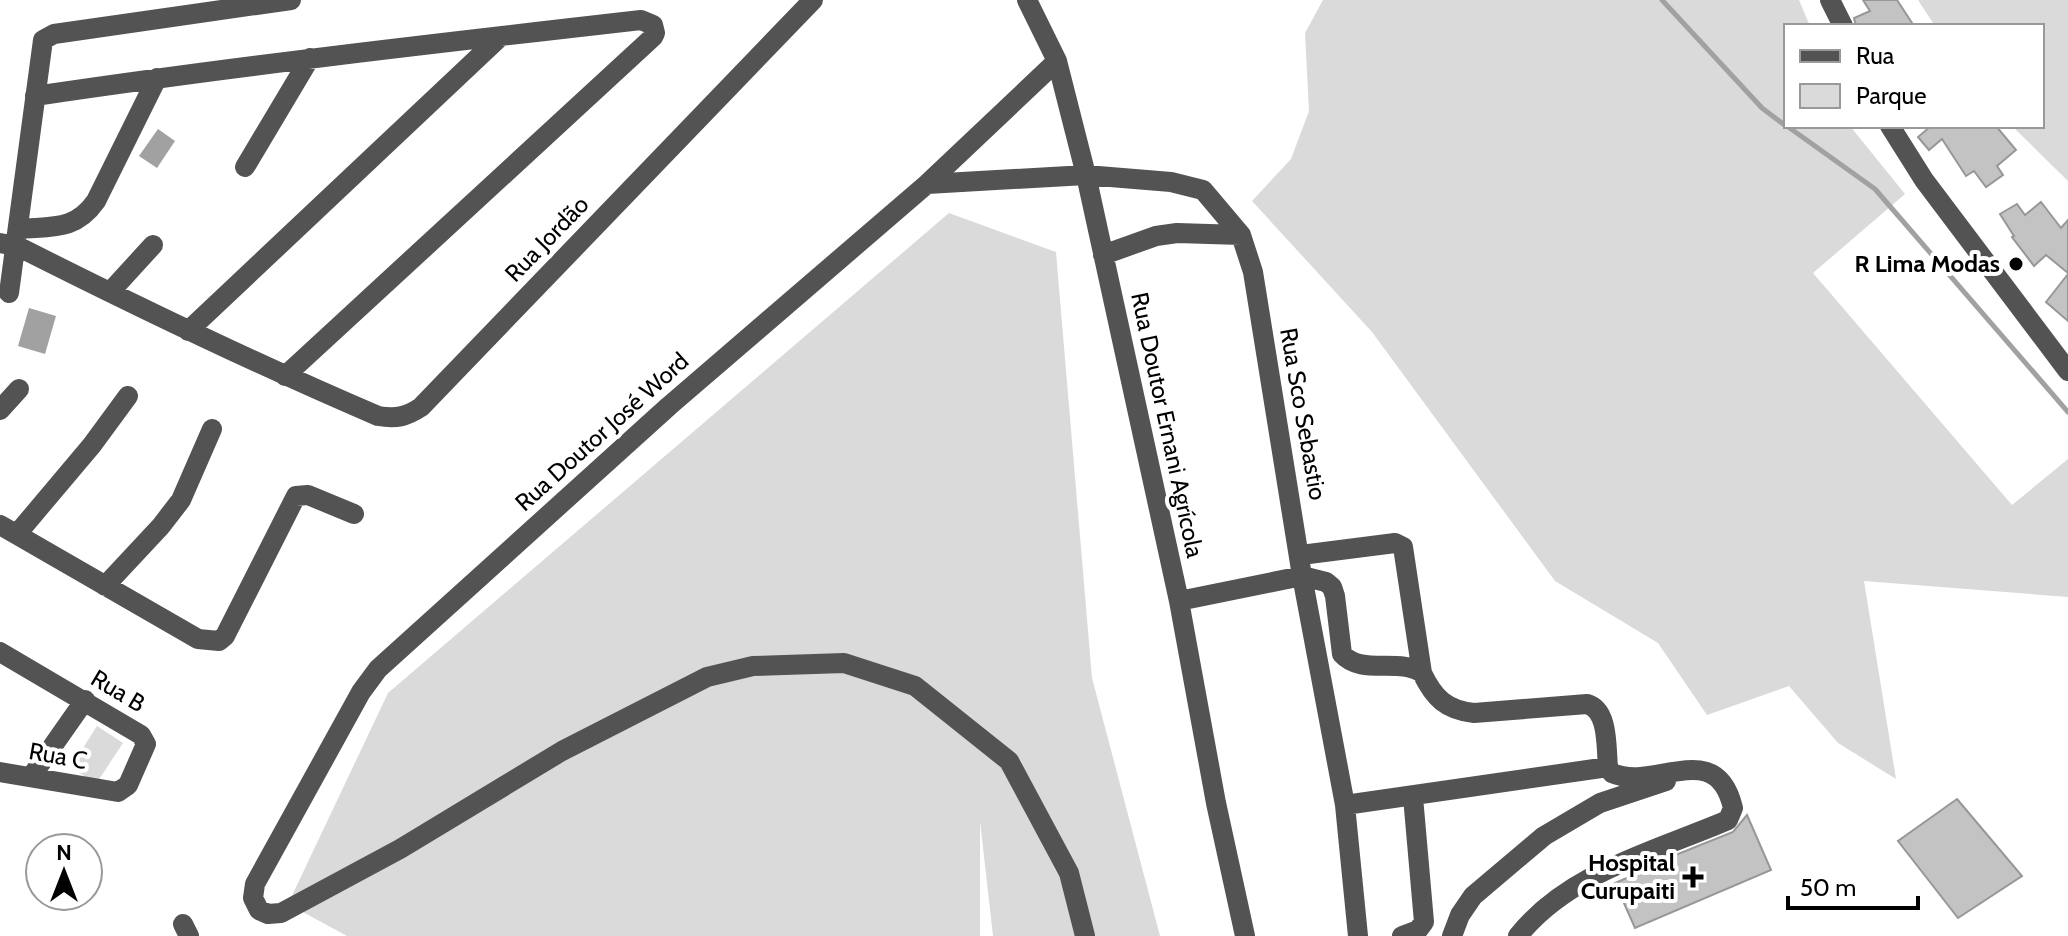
<svg xmlns="http://www.w3.org/2000/svg" width="2068" height="936" font-family="Cabin,sans-serif">
<style>
.green{fill:#dadada}
.water{fill:#a1a1a1}
.lines{fill:none;stroke-linecap:round;stroke-linejoin:round}
.stream{stroke:#a1a1a1;stroke-width:5}
.building{fill:#c3c3c3;stroke:#979797;stroke-width:2}
.minor{stroke:#535353;stroke-width:20}
.poi-dot{fill:#000;stroke:#fff;stroke-width:3}
.labels{text-anchor:middle;stroke-width:8;stroke-linejoin:round;paint-order:stroke}
.street-label{font-size:24px;fill:#000;stroke:#fff}
.poi-label{font-size:24px;font-weight:bold;fill:#000;stroke:#fff;text-anchor:end}
</style>
<rect width="100%" height="100%" fill="#fff"/>
<path class="green" d="M1323,0h476l11,26h-24v100h64l55,68 -92,79 199,232 56,-46v138l-204,-16 32,198 -58,-36 -49,-57 -82,29 -49,-72 -103,-62 -183,-249 -120,-131 39,-42 18,-48 -4,-78z
M1918,0h150v181l-56,-55h30v-100h-107z
M949,213l107,39 36,426 68,258h-167l-13,-115v115h-633l-59,-32 100,-211z
M97,726l26,17 -27,41 -25,-17z"/>
<path class="water" d="M158,129l17,12 -18,27 -18,-12z
M29,308l27,8 -11,38 -27,-8z"/>
<g class="lines">
<path class="stream" d="M1662,0l100,108 24,18
M1787,126l88,63 193,223"/>
</g>
<path class="building" d="M1863,0h34l17,26h-58l-2,-8 16,-7z
M1931,126h65l20,24 -19,16 6,9 -17,12 -12,-16 -8,5 -24,-37 -13,11 -11,-13z
M2041,202l20,26 7,-8v53l-22,-18 -12,11 -22,-29 2,-1 -14,-22 17,-10 8,11z
M2068,274v47l-22,-19z
M1957,799l65,77 -64,42 -60,-77z
M1747,815l24,55 -136,58 -20,-45 44,-19 -1,-2 75,-30z"/>
<g class="lines">
<path class="minor" d="M1027,0l30,61 29,114 93,426 37,202 29,133
M1830,0l13,26
M1057,61l-130,123 -258,222 -291,263 -17,23 -106,192 -2,14 6,12 9,4 13,-1 119,-64 162,-98 145,-74 46,-11 91,-3 71,23 94,75 60,112 16,63
M35,96c202,-30 404,-53 606,-76l12,5 2,8 -2,4 -368,339
M1890,126l34,54 144,191
M245,167l65,-109
M927,184l159,-9 85,7 32,8 38,45 12,37 49,304 43,229 13,131
M19,229c33,-3 56,2 77,-28l61,-123
M0,243l17,3c119,60 239,118 361,170 18,3 28,1 43,-9l392,-407
M1103,255l53,-19 21,-3 64,2
M110,292l43,-47
M9,293l34,-253 11,-6 237,-34
M188,331l313,-295
M0,410l19,-21
M0,525l198,114 21,2 6,-5 71,-140 12,-1 46,19
M17,534l75,-89 36,-49
M1301,555l94,-12 8,4 19,126c12,25 24,37 52,40l113,-9c22,6 19,44 21,63l4,6c43,19 104,-37 121,35l-5,12c-72,31 -159,52 -210,116
M105,586l56,-60 20,-26 31,-71
M1179,601l123,-25 24,6 6,5 3,9 7,58c20,22 57,3 80,19
M0,652l141,83 5,9 -18,41 -10,7 -118,-20
M31,777l54,-77
M1345,805l263,-38
M183,924l6,12
M1402,936l16,-6 6,-8 -11,-125
M1452,936l8,-21 13,-19 71,-60 56,-33 66,-22"/>
</g>
<g class="poi-dot">
<circle cx="2016" cy="264" r="8"/>
<path d="M1689 865h8v8h8v8h-8v8h-8v-8h-8v-8h8z"/>
</g>
<g class="labels">
<g class="street-label">
<text transform="translate(547 239) rotate(-46)" y="8">Rua Jordão</text>
<text transform="translate(1303 414) rotate(80)" y="8">Rua Sco Sebastio</text>
<text transform="translate(1167 425) rotate(78)" y="8">Rua Doutor Ernani Agrícola</text>
<text transform="translate(602 432) rotate(-42)" y="8">Rua Doutor José Word</text>
<text transform="translate(118 691) rotate(31)" y="8">Rua B</text>
<text transform="translate(58 756) rotate(10)" y="8">Rua C</text>
</g>
<g class="poi-label">
<text x="2000" y="272">R Lima Modas</text>
<text x="1675" y="871">Hospital<tspan x="1675" dy="28">Curupaiti</tspan></text>
</g>
</g>
<rect x="1784" y="24" width="260" height="104" fill="#ffffff" stroke="#999999" stroke-width="2"/>
<rect x="1800" y="50" width="40" height="12" fill="#535353" stroke="#999999" stroke-width="2"/>
<text x="1856" y="64" font-size="24" fill="#000000">Rua</text>
<rect x="1800" y="84" width="40" height="24" fill="#dadada" stroke="#999999" stroke-width="2"/>
<text x="1856" y="104" font-size="24" fill="#000000">Parque</text>
<g transform="translate(64 872)"><circle r="38" fill="#ffffff" stroke="#999999" stroke-width="2"/>
<path d="M0-6L14 30L0 20L-14 30Z" fill="#000000"/>
<text y="-12" font-size="22" font-weight="bold" text-anchor="middle" fill="#000000">N</text>
</g>
<path d="M1788 896v12h130v-12" fill="none" stroke="#000000" stroke-width="4"/>
<text x="1800" y="896" font-size="24" fill="#000000" stroke="#ffffff" stroke-width="6" paint-order="stroke">50 m</text>
</svg>
